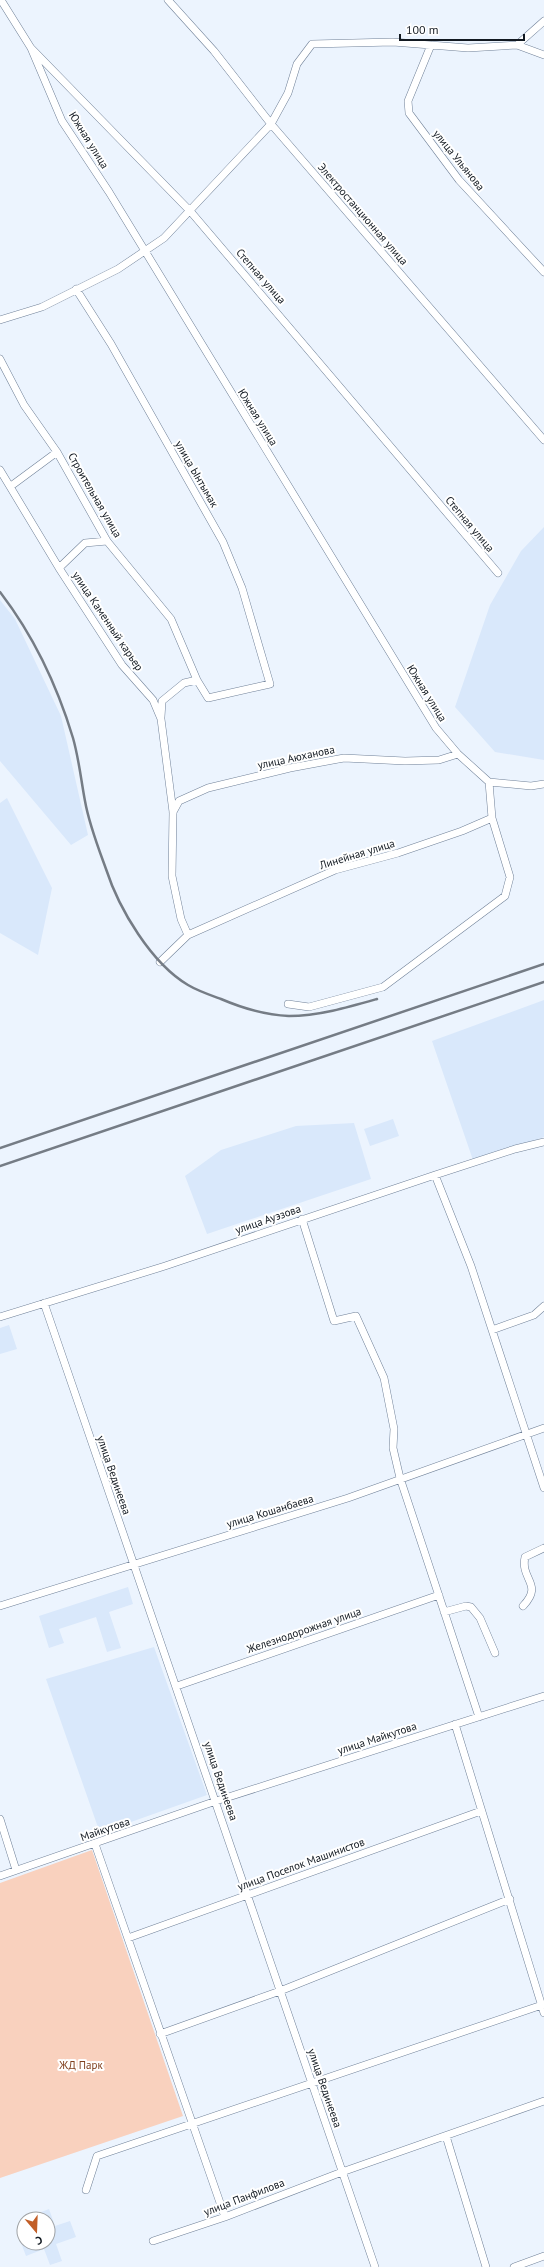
<svg xmlns="http://www.w3.org/2000/svg" width="544" height="2267" font-family="'PT Sans',sans-serif">
<style>
.built{fill:#d9e8fb}
.green{fill:#f9d1be}
.lines{fill:none;stroke-linecap:round;stroke-linejoin:round}
.street-casing{stroke:#708198;stroke-width:8}
.street{stroke:#fff;stroke-width:7}
.rail{stroke:#757c85;stroke-width:2.5}
.labels{text-anchor:middle;stroke-width:4;stroke-linejoin:round;paint-order:stroke}
.street-label{font-size:11px;fill:#121921;stroke:#fff}
.park-label{font-size:11px;fill:#80401e;stroke:#fff}
</style>
<rect width="100%" height="100%" fill="#ecf4fe"/>
<path class="built" d="M544,527v233l-49,-8 -40,-45 35,-102 31,-54z
M0,600l15,19 46,97 27,119 -17,10 -71,-84z
M7,798l45,90 -14,67 -38,-22v-130z
M544,1000v137l-70,26 -42,-122z
M393,1119l6,17 -29,10 -6,-17z
M354,1123l17,56 -164,55 -22,-58 36,-26 75,-24z
M9,1325l8,24 -17,5v-26z
M128,1587l5,17 -24,8 12,36 -14,4 -11,-35 -37,12 5,14 -15,5 -10,-32z
M154,1647l53,148 -107,38 -54,-154z
M49,2209l6,17 15,-5 6,16 -20,7 6,17 -12,4 -6,-16 -18,7 -6,-16 4,-2v5h24v-24h-10l-2,-5z"/>
<path class="green" d="M92,1850l91,266 -183,62v-295z"/>
<g class="lines">
<g class="street-casing">
<path id="street" d="M1,0l30,48 160,164 307,361
M168,0l46,51 57,73 273,316
M431,45l-23,56 1,12 50,67 85,92
M517,45l27,10
M31,48l31,73 47,71 327,536 22,26 31,28
M0,320l42,-13 76,-38 46,-31 107,-114 17,-31 9,-29 15,-20 81,-2 75,6 49,-3 27,-24
M0,359l24,46 33,47 50,89 64,78 26,61 11,18 62,-14 -28,-96 -19,-46 -112,-198 -35,-55
M0,470l59,98 63,97 31,35 8,19 12,93 -1,64 9,43 7,16
M11,486l46,-34
M59,568l26,-25 22,-2
M161,717l1,-16 22,-18 13,-3
M489,782l42,4 13,-2
M173,812l6,-11 29,-13 82,-20 54,-10 61,3 34,-1 19,-6
M160,962l28,-27 147,-65 63,-17 64,-22 30,-13 -3,-36
M288,1004l21,3 74,-20 122,-91 5,-19 -18,-59
M435,1175l36,91 73,222
M302,1219l32,102 22,-5 28,62 10,51 -1,19 7,30 79,239
M44,1303l331,964
M0,1317l165,-51 270,-91 80,-26 29,-7
M492,1330l42,-15 10,-9
M0,1606l348,-108 196,-70
M523,1606c21,-22 -3,-26 2,-49l19,-9
M444,1612l22,-6 5,1 9,11 15,35
M177,1686l262,-91
M455,1724l89,289
M0,1819l16,51
M95,1844l130,373
M0,1876l216,-75 328,-105
M128,1938l353,-127
M160,2034l120,-43 230,-92
M446,2136l40,131
M86,2190l11,-34 445,-151
M153,2241l72,-24 117,-45 202,-71
M514,2267l30,-11"/>
</g>
<use href="#street" class="street"/>
<path class="rail" d="M0,592c33,43 57,93 73,146 6,21 8,42 12,63 4,23 13,46 21,68 13,40 45,94 82,116 10,6 22,10 33,14 21,9 44,16 68,17 29,0 60,-9 88,-17
M0,1148l544,-184
M0,1166l544,-184"/>
</g>
<g class="labels">
<g class="street-label">
<text transform="translate(89 140) rotate(58)" y="4">Южная улица</text>
<text transform="translate(459 160) rotate(51)" y="4">улица Ульянова</text>
<text transform="translate(363 214) rotate(49)" y="4">Электростанционная улица</text>
<text transform="translate(261 276) rotate(49)" y="4">Степная улица</text>
<text transform="translate(258 417) rotate(58)" y="4">Южная улица</text>
<text transform="translate(197 474) rotate(60)" y="4">улица Ынтымак</text>
<text transform="translate(95 495) rotate(60)" y="4">Строительная улица</text>
<text transform="translate(470 524) rotate(50)" y="4">Степная улица</text>
<text transform="translate(108 621) rotate(56)" y="4">улица Каменный карьер</text>
<text transform="translate(427 693) rotate(58)" y="4">Южная улица</text>
<text transform="translate(296 757) rotate(-12)" y="4">улица Аюханова</text>
<text transform="translate(357 854) rotate(-17)" y="4">Линейная улица</text>
<text transform="translate(268 1219) rotate(-19)" y="4">улица Ауэзова</text>
<text transform="translate(114 1475) rotate(71)" y="4">улица Вединеева</text>
<text transform="translate(270 1511) rotate(-17)" y="4">улица Кошанбаева</text>
<text transform="translate(304 1630) rotate(-19)" y="4">Железнодорожная улица</text>
<text transform="translate(377 1738) rotate(-18)" y="4">улица Майкутова</text>
<text transform="translate(221 1781) rotate(71)" y="4">улица Вединеева</text>
<text transform="translate(105 1829) rotate(-19)" y="4">Майкутова</text>
<text transform="translate(301 1864) rotate(-20)" y="4">улица Поселок Машинистов</text>
<text transform="translate(325 2088) rotate(71)" y="4">улица Вединеева</text>
<text transform="translate(244 2197) rotate(-21)" y="4">улица Панфилова</text>
</g>
<g class="park-label">
<text x="81" y="2069">ЖД Парк</text>
</g>
</g>
<g transform="translate(36 2231) rotate(161)"><circle r="19" fill="#ffffff" stroke="#a0a3a6"/>
<path d="M0-3L7 15L0 10L-7 15Z" fill="#c25e27"/>
<text y="-6" font-size="11" font-weight="bold" text-anchor="middle" fill="#121921">С</text>
</g>
<path d="M400 34v6h124v-6" fill="none" stroke="#121921" stroke-width="2"/>
<text x="406" y="34" font-size="12" fill="#121921" stroke="#ffffff" stroke-width="3" paint-order="stroke">100 m</text>
</svg>
